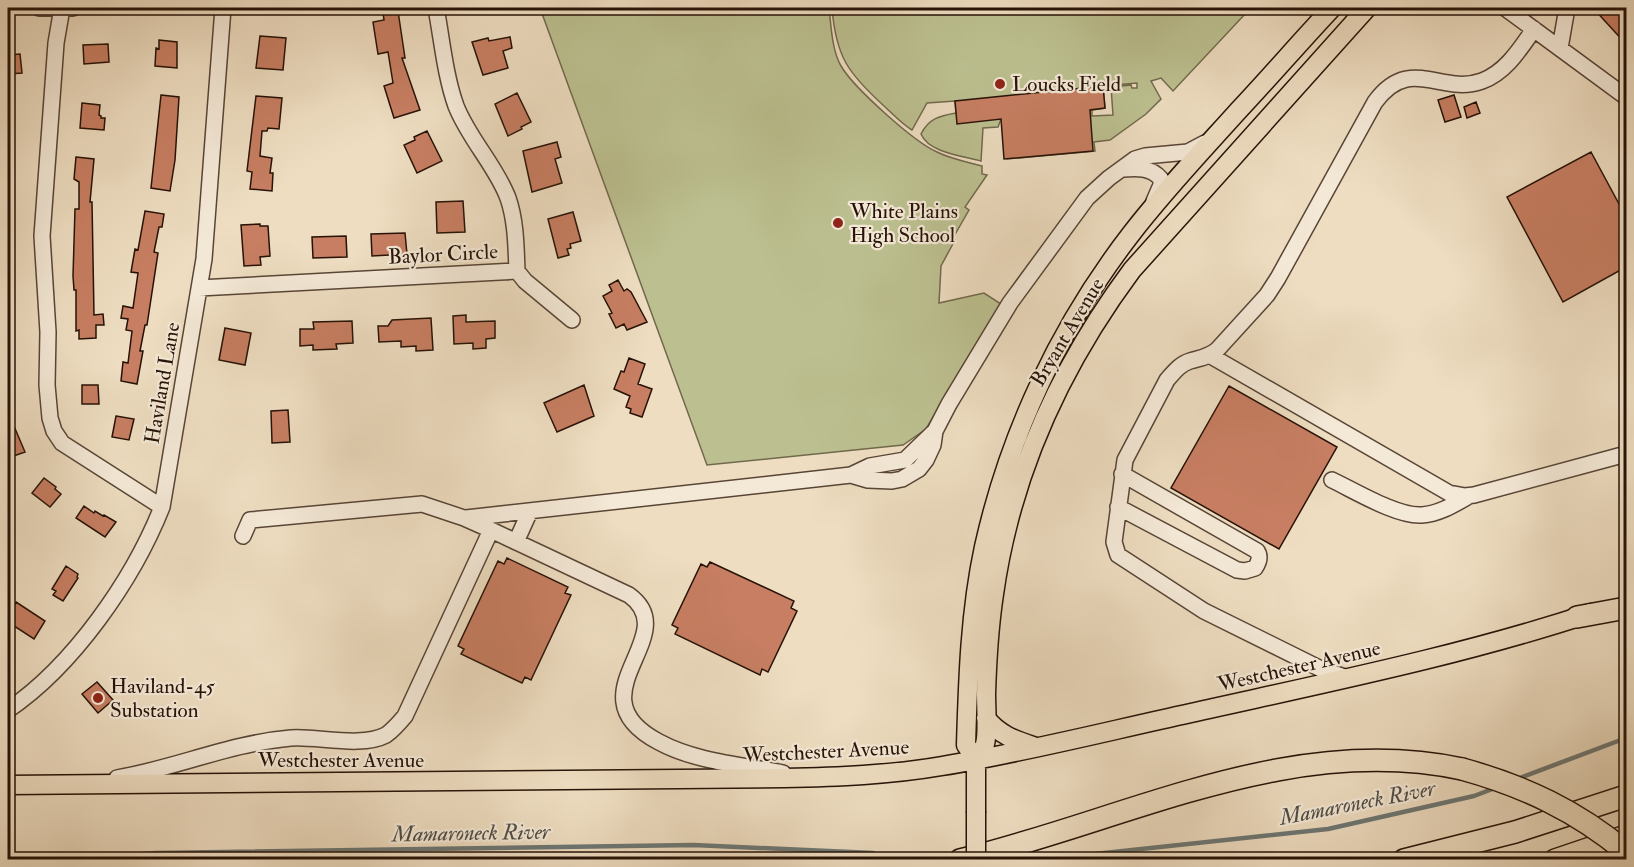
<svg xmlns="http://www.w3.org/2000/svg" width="1634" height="867" font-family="'IM FELL Double Pica',serif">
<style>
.green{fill:#bcc090;stroke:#71694c;stroke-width:1.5;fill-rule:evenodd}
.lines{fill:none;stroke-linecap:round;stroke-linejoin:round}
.stream{stroke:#6d7774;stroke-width:4.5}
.building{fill:#c77e62;stroke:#261207;stroke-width:1.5}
.minor-casing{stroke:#584536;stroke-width:18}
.major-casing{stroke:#261207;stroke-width:21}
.highway-casing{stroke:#261207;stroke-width:24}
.minor{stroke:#f4e9d7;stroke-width:15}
.major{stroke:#eeddc1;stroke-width:18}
.highway{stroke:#eeddc1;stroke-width:21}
.major-bridge-casing{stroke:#261207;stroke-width:21;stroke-linecap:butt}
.highway-bridge-casing{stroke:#261207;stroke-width:24;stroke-linecap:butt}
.major-bridge{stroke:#eeddc1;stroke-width:18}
.highway-bridge{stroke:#eeddc1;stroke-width:21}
.poi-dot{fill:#8f2418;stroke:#f4e9d7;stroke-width:2}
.labels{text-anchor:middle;stroke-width:4.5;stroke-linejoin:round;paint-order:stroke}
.poi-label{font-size:21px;fill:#261207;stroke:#f4e9d7;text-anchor:start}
.street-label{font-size:21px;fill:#261207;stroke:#f4e9d7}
.water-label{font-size:22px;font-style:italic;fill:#4f4d46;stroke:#f4e9d7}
</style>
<rect width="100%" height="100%" fill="#eeddc1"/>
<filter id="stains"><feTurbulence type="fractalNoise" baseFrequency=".00333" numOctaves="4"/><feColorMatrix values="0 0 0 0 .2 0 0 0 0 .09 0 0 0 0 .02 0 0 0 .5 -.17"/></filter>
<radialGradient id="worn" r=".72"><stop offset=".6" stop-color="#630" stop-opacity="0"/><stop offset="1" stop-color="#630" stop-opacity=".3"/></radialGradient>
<path class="green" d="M540,8h289c2,17 3,43 12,58 13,22 73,76 96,86 14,7 30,10 45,14v8l5,1 -22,32 4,3 -16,28 2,2 -14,26 -2,37 45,-10 17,11 -75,125 -23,16 -196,20z
M832,8h424l-6,6 -4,-1 -73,78 -12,-13 -10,3 10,18 -15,15 -36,26 -16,2 1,9 -88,8 -3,-37 -3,-3 -3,8 -15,1 -2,33c-18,-5 -52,-8 -60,-27 8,-16 19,-18 35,-21l-1,-12 -28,2 -15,27c-10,-6 -19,-16 -28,-24 -36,-33 -48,-49 -52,-98zM1137,83v5h-5l-1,-3 -20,2 2,28 -21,1v-6l13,-2 -2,-22z"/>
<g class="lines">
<path class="stream" d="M1517,779l109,-41
M1048,859l280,-30 146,-33 21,-8
M69,860l87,-7 538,-8 179,8"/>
</g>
<path class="building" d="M1593,8h33v36z
M398,11l7,47h-3l18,52 -26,8 -10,-32 9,-3 -5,-31 -10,2 -5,-32 11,-2 -1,-7z
M260,36l26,2 -3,32 -27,-2z
M510,37l2,11 -9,3 5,17 -25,7 -11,-33 16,-4 1,3z
M159,40l18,2v26l-22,-2 1,-18 3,1z
M108,44l1,18 -25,2 -1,-19z
M20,54l2,19 -14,1v-19z
M1103,86l2,22 -15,2 3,41 -89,8 -3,-40 -44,5 -2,-23z
M517,93l14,29 -10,5 1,2 -14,7 -13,-32z
M161,95l18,2 -4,63 -5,31 -19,-3z
M1454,95l7,22 -16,5 -7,-22z
M256,96l26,2 -3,31 -11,-1 -1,3h-5l-2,25 12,2 -2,15h3l-1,18 -22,-2 2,-17 -5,-1z
M1476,102l4,11 -13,5 -3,-11z
M82,103l18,2 -1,10 2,1v2h4l-1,12 -24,-2z
M427,131l15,30 -25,12 -13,-28 11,-5 -1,-3z
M557,142l4,15 -6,2 7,24 -30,9 -9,-41z
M1591,152l35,65v50l-63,35 -56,-105z
M76,157l18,2 -4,43h2l2,113 9,-1 1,11h-8v13l-17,1v-9l-3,1v-41h-2l-1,-14 2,-67h4v-27l-5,-3z
M463,201l2,31 -28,1 -1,-31z
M145,211l19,3 -2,13h-3l-5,25 4,1 -11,72h-2l-5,26h3l-6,33 -16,-3 2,-19 5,1 4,-32 -6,-1 2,-11 -7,-1 2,-12 10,2 5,-35 -7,-1 4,-23 3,1z
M573,212l8,29 -11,3 1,4 -4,1 2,6 -11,3 -10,-39z
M260,224v2h8l2,30 -10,1 1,8 -17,1 -3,-41z
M405,233l2,21 -35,2 -1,-22z
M346,236l1,21 -34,1 -1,-21z
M618,280l6,11 3,-2 4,3 16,30 -20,8 -3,-6 -8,4 -7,-14 3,-1 -9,-17 9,-5 -3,-6z
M466,315v7l29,-1v17l-9,1v9l-13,1v-6l-19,1 -1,-28z
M431,318l2,32 -17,1v-5l-15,1v-6l-22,1 -1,-16h10l4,-6z
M352,321l1,22 -17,1 1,5 -24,1v-5l-13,1v-17h14l-1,-7z
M225,328l26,5 -6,32 -26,-5z
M629,358l16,6 -7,20 14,5 -10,28 -12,-4 1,-4 -5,-2 4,-11 -16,-7 7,-18 3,1z
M82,385h16l1,19h-17z
M584,385l10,31 -37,16 -13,-29z
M1229,386l108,61 -58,102 -108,-61z
M288,410l2,32 -18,1 -1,-32z
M8,412l17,40 -17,6z
M116,416l18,3 -5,21 -17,-3z
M44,478l12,9 -1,2 6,5 -11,13 -18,-14z
M84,506l10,7 1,-2 8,5 1,-1 12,7 -11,15 -29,-19z
M507,558l61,29 -3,6 6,2 -40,85 -6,-3 -3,6 -61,-29 3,-5 -6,-3 40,-85 6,3z
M710,562l84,39 -3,7 6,3 -29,61 -6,-3 -2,6 -85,-41 3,-6 -6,-3 29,-61 6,3z
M66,566l12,8 -1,3 1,1 -15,23 -10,-6 3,-4 -4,-2z
M16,602l29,19 -11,18 -26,-17v-6z
M97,682l16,18 -15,13 -16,-19z"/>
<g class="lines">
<g class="minor-casing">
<path id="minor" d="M39,8h34
M62,8l-6,35 -14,193 6,96 -1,53 3,33 4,13 8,12 100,64
M436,8c6,32 9,67 20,98 13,33 40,60 52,92 8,23 8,49 9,73
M1505,8l121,89
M1560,48l7,-40
M1123,169c14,-1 28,-2 38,10v6l-7,16
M517,271l8,10 47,39
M199,288l318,-17
M1211,356l238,137 16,3 9,-1 152,-41
M851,475l17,5 24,1 10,-2 17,-10 7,-9 7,-15 2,-14 14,-27 61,-101 77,-105 22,-20 26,-19 10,-3 43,-4 17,-9
M1332,480c23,11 66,37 90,35 17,-1 33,-11 47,-19
M1118,507l119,63 8,1 10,-3c4,-6 6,-11 2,-17l-135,-77
M466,518l385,-43 19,-9 35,-6 30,-29
M243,536l7,-16 172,-16 42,14 27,12 138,65c57,41 -60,100 30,147 37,20 84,23 124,31
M516,542l14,-31
M1348,678l-27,-9 -117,-58 -86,-56 -4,-13 11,-82 42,-80c7,-8 13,-16 23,-19 10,-3 19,-4 27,-11l50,-55 11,-17 97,-176c35,-48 66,-6 107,-21 24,-9 38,-32 52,-52
M8,710c65,-44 125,-130 154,-203l42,-248 19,-251
M117,778c59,-10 114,-35 174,-40 27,-2 70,10 95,-3 7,-5 14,-13 19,-19l86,-186"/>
</g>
<g class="major-casing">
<path id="major" d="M986,718c13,17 29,22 50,29
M976,760c2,-5 8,-11 9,-16 3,-10 1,-38 1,-50 1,-34 3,-67 8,-100 17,-121 66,-227 138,-324l235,-262
M8,785l776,-7c53,-1 106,-3 158,-12 84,-14 166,-35 249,-53 134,-30 269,-57 400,-100
M976,811v-51l-10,-15c2,-67 4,-133 18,-198 25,-113 76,-221 147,-313 33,-43 71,-83 107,-123 32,-34 62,-69 94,-103"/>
</g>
<g class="highway-casing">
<path id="highway" d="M1577,617l49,-9
M960,860c164,-39 329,-128 502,-91
M1404,860l111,-28 111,-36
M1555,860l71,-24"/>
</g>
<use href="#minor" class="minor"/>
<use href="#major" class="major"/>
<use href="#highway" class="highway"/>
<g class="major-bridge-casing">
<path id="major-bridge" d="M976,811v49"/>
</g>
<g class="highway-bridge-casing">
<path id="highway-bridge" d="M1462,769c62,17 115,42 164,83"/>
</g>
<use href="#major-bridge" class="major-bridge"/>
<use href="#highway-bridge" class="highway-bridge"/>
</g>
<g class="poi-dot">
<circle cx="1000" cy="84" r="6"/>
<circle cx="838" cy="223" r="6"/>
<circle cx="98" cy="698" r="6"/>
</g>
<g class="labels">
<g class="poi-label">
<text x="1012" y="91">Loucks Field</text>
<text x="850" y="218">White Plains<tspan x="850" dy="24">High School</tspan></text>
<text x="110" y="693">Haviland-45<tspan x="110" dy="24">Substation</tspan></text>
</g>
<g class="street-label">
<text transform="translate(443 254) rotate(-3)" y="7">Baylor Circle</text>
<text transform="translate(1067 332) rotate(-59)" y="7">Bryant Avenue</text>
<text transform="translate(162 383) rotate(-80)" y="7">Haviland Lane</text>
<text transform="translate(1299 666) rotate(-13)" y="7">Westchester Avenue</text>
<text transform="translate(826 751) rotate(-3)" y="7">Westchester Avenue</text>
<text x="341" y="767">Westchester Avenue</text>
</g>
<g class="water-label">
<text transform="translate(1357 802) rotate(-11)" y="8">Mamaroneck River</text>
<text transform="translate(471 832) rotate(-1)" y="8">Mamaroneck River</text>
</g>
</g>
<rect width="1634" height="867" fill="none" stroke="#eeddc1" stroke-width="30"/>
<rect x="9" y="9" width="1616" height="849" fill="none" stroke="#261207" stroke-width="3"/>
<rect x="15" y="15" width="1604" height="837" fill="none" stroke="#261207" stroke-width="1.5"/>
<rect width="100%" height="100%" filter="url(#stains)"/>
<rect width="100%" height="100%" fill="url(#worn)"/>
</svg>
